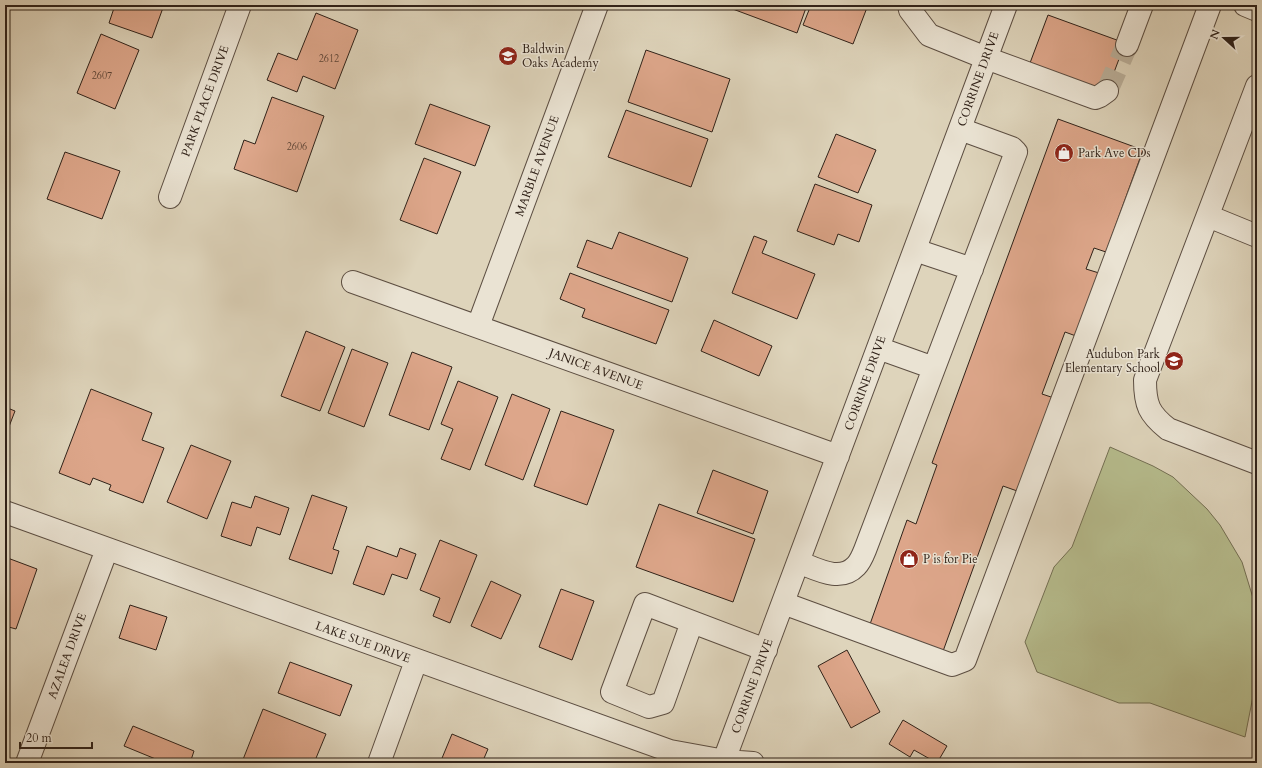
<svg xmlns="http://www.w3.org/2000/svg" width="1262" height="768" font-family="Cardo,serif">
<style>
.pitch{fill:#b6bc8d;stroke:#736f53}
.building{fill:#dda68a;stroke:#302219}
.lines{fill:none;stroke-linecap:round;stroke-linejoin:round}
.minor-tunnel{stroke:#bbb09b;stroke-width:22;stroke-dasharray:22 11;stroke-linecap:butt}
.minor-casing{stroke:#5c4e42;stroke-width:24}
.minor{stroke:#eae3d3;stroke-width:22}
.labels{text-anchor:middle;stroke-width:3;stroke-linejoin:round;paint-order:stroke}
.number-label{font-size:10px;fill:#5b4335}
.poi-label{font-size:12px;fill:#302219;stroke:#eae3d3;text-anchor:start}
.street-label{font-size:12px;fill:#302219;stroke:#eae3d3}
</style>
<rect width="100%" height="100%" fill="#ded4bb"/>
<filter id="stains"><feTurbulence type="fractalNoise" baseFrequency=".005" numOctaves="4"/><feColorMatrix values="0 0 0 0 .2 0 0 0 0 .09 0 0 0 0 .02 0 0 0 .5 -.17"/></filter>
<radialGradient id="worn" r=".72"><stop offset=".6" stop-color="#630" stop-opacity="0"/><stop offset="1" stop-color="#630" stop-opacity=".3"/></radialGradient>
<path class="pitch" d="M1110,447l43,19 20,11 34,32 13,16 22,37 15,49v65l-12,61 -95,-34h-31l-82,-31 -12,-30 29,-75 18,-20z"/>
<path class="building" d="M115,5h49l-12,33 -43,-15z
M333,5h13l-2,4z
M722,5h85l-10,28z
M811,5h57l-15,39 -50,-19z
M316,13l42,17 -23,59 -32,-13 -6,16 -30,-12 11,-27 19,7z
M1048,15l77,28 -18,48 -77,-28z
M101,34l38,16 -24,59 -38,-16z
M646,50l84,29 -18,53 -84,-30z
M272,97l52,19 -27,76 -63,-23 10,-29 11,4z
M430,104l60,22 -15,40 -60,-22z
M626,110l82,29 -17,48 -83,-30z
M1058,119l85,31 -37,102 -12,-4 -8,21 13,4 -23,63 -11,-4 -23,62 12,4 -34,94 -17,-6 -61,168 -73,-27 38,-107 9,4 21,-59 -5,-2z
M836,134l40,16 -18,43 -40,-16z
M65,152l55,19 -18,48 -55,-20z
M424,158l37,14 -24,62 -37,-14z
M815,184l57,21 -13,37 -21,-8 -4,11 -37,-14z
M619,232l69,26 -16,44 -95,-35 10,-27 25,9z
M754,236l13,5 -5,12 53,21 -18,45 -65,-26z
M570,273l99,37 -13,34 -74,-27 3,-8 -25,-10z
M714,320l58,26 -13,30 -58,-25z
M306,331l39,16 -25,64 -39,-15z
M352,349l36,14 -24,64 -36,-14z
M412,352l40,15 -23,63 -40,-15z
M458,381l40,16 -28,73 -29,-11 12,-30 -12,-5z
M91,389l61,24 -10,27 22,8 -21,55 -34,-13 2,-5 -18,-7 -3,7 -31,-12z
M512,394l38,15 -27,71 -38,-15z
M5,407l10,4 -10,26z
M561,411l53,19 -27,75 -53,-19z
M191,445l40,16 -24,58 -40,-17z
M713,470l55,21 -15,43 -56,-21z
M312,495l35,12 -14,42 6,2 -7,23 -43,-15z
M255,496l34,12 -9,27 -23,-8 -6,19 -30,-10 11,-34 19,6z
M659,504l96,35 -22,63 -97,-35z
M440,540l37,15 -27,68 -17,-7 7,-18 -20,-8z
M367,546l30,11 3,-9 16,6 -9,25 -15,-5 -8,21 -31,-11z
M5,557l32,12 -21,60 -11,-3z
M491,581l30,14 -20,44 -30,-13z
M561,589l33,12 -22,59 -33,-13z
M130,605l37,12 -11,33 -37,-12z
M847,650l33,62 -29,16 -33,-62z
M290,662l62,23 -12,31 -62,-23z
M263,709l63,25 -12,29h-69l-3,-1z
M903,720l44,26 -10,17 -23,-13 -4,7 -21,-13z
M133,726l61,25 -4,12h-33l1,-3 -34,-14z
M452,734l36,15 -6,14h-42z"/>
<g class="lines">
<path class="minor-tunnel" d="M1107,91l20,-46"/>
<g class="minor-casing">
<path id="minor" d="M909,5l1,5 19,25 57,23 109,40 5,-2 7,-5
M1245,5l12,5
M1127,45l15,-40
M1257,86l-112,294c0,25 4,34 23,49l89,34
M170,197l70,-192
M1208,216l49,20
M915,250l57,19
M353,282l485,174
M478,326l119,-321
M878,348l56,20
M5,512l665,239 55,10 28,2
M798,562c19,7 42,21 58,4 4,-4 7,-11 9,-16l151,-398 -4,-4 -52,-19
M783,603l169,62 13,-5 245,-655
M692,622l-29,81 -14,4 -37,-15 33,-88 121,46
M27,763l80,-214
M379,763l37,-102
M723,763l283,-758"/>
</g>
<use href="#minor" class="minor"/>
</g>
<defs>
<g id="school-disc" transform="scale(1)"><circle r="9.5" fill="#8f2418" stroke="#eae3d3"/><path d="M0-5L7-2L0 1L-7-2ZM-4 1L0 2.5L4 1V4Q0 6-4 4Z" fill="#fff"/></g>
<g id="shop-disc" transform="scale(1)"><circle r="9.5" fill="#8f2418" stroke="#eae3d3"/><path d="M-5-2.5h2.3a2.7 3.5 0 0 1 5.4 0H5L5.5 6h-11ZM-1.5-2.5h3a1.5 2.3 0 0 0-3 0Z" fill="#fff"/></g>
</defs>
<g fill-rule="evenodd">
<use href="#school-disc" x="508" y="56"/>
<use href="#shop-disc" x="1064" y="153"/>
<use href="#school-disc" x="1174" y="361"/>
<use href="#shop-disc" x="909" y="559"/>
</g>
<g class="labels">
<g class="number-label">
<text x="329" y="62">2612</text>
<text x="102" y="79">2607</text>
<text x="297" y="150">2606</text>
</g>
<g class="poi-label">
<text x="522" y="53">Baldwin<tspan x="522" dy="14">Oaks Academy</tspan></text>
<text x="1078" y="157">Park Ave CDs</text>
<text x="1160" y="358" text-anchor="end">Audubon Park<tspan x="1160" dy="14">Elementary School</tspan></text>
<text x="923" y="563">P is for Pie</text>
</g>
<g class="street-label">
<text transform="translate(978 79) rotate(-70)" y="4">CORRINE DRIVE</text>
<text transform="translate(205 101) rotate(-70)" y="4">PARK PLACE DRIVE</text>
<text transform="translate(537 166) rotate(-70)" y="4">MARBLE AVENUE</text>
<text transform="translate(596 369) rotate(20)" y="4">JANICE AVENUE</text>
<text transform="translate(865 383) rotate(-70)" y="4">CORRINE DRIVE</text>
<text transform="translate(363 642) rotate(20)" y="4">LAKE SUE DRIVE</text>
<text transform="translate(67 656) rotate(-70)" y="4">AZALEA DRIVE</text>
<text transform="translate(752 686) rotate(-70)" y="4">CORRINE DRIVE</text>
</g>
</g>
<rect width="1262" height="768" fill="none" stroke="#ded4bb" stroke-width="20"/>
<rect x="6" y="6" width="1250" height="756" fill="none" stroke="#302219" stroke-width="2"/>
<rect x="10" y="10" width="1242" height="748" fill="none" stroke="#302219"/>
<g transform="translate(1224 38) rotate(291)" stroke="#eae3d3" stroke-width="3" paint-order="stroke">
<path d="M0-3L7 15L0 10L-7 15Z" fill="#302219"/>
<text y="-6" font-size="11" font-weight="bold" text-anchor="middle" fill="#302219">N</text>
</g>
<path d="M20 742v6h72v-6" fill="none" stroke="#302219" stroke-width="2"/>
<text x="26" y="742" font-size="12" fill="#302219" stroke="#eae3d3" stroke-width="3" paint-order="stroke">20 m</text>
<rect width="100%" height="100%" filter="url(#stains)"/>
<rect width="100%" height="100%" fill="url(#worn)"/>
</svg>
